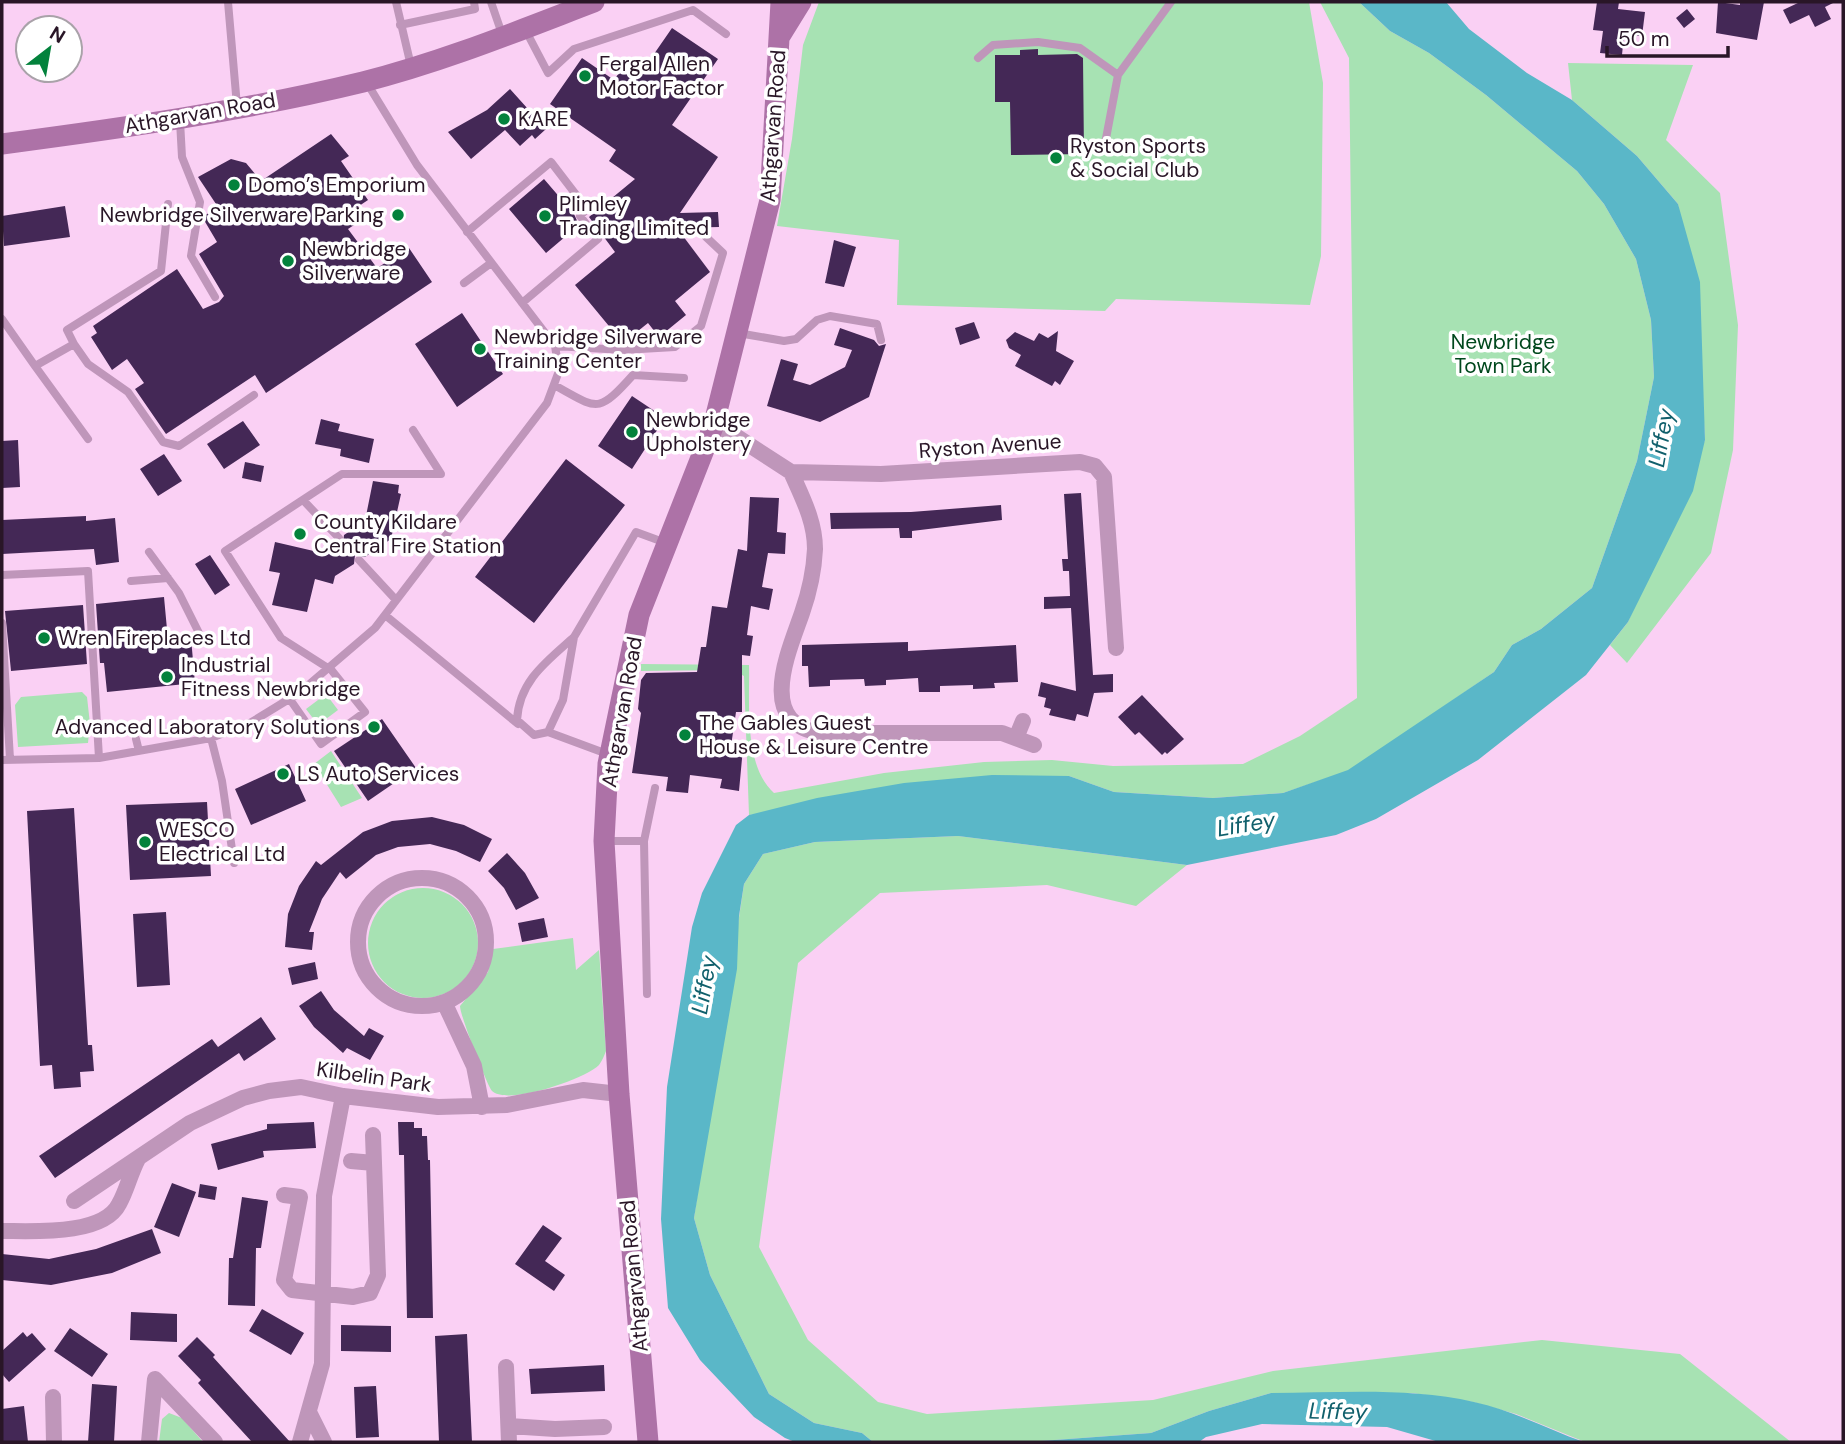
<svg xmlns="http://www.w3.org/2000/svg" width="1845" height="1444" font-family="'DM Sans',sans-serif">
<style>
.green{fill:#a7e2b3}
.water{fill:#5ab7c8}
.building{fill:#442856}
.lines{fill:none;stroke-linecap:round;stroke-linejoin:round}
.service{stroke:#bf96ba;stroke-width:8}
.minor{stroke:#bf96ba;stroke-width:16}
.secondary{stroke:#ad72a7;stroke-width:21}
.poi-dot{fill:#03823c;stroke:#fff;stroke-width:2.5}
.labels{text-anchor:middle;stroke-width:7;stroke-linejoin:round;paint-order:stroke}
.poi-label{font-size:21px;fill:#291627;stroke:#fff;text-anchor:start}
.street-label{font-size:21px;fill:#291627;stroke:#fff}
.park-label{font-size:21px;fill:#00481d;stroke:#fff}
.water-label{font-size:23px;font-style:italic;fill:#11606c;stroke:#fff}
</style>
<rect width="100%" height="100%" fill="#fad0f4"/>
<path class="green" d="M819,2h490l14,81 -2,173 -11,49 -194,-6 -11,12 -208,-6 2,-65 -122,-14 15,-87 11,-94z
M1320,2h39l31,29 39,22 57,42 91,76 27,33 32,55 15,61 3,57 -17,84 -45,127 -51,41 -29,16 -18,27 -143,98 -68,23 -70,5 -99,-6 -45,-16 -320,39 -5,-139 -12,-6 -91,1v-7l108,1c1,38 -6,100 25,128l110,-20 100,-11 68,-2 61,6 130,-2 57,-28 57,-38 -8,-640z
M1568,63l125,2 -27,75 54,53 18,132 -5,125 -22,103 -84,110 -17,-18 18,-23 77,-182 -4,-72 -23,-164 -41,-48 -65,-56z
M82,692l5,5 3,27 -2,19 -70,4 -3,-42 6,-8z
M326,694l12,16 -20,15 -12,-16z
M331,751l31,47 -21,9 -27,-43z
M958,836l229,29 -51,41 -89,-21 -167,8 -82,70 -39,284 49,93 70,62 49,12 226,-14 120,-29 269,-31 138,14 111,88h-206l-69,-28 -43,-12 -61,-9h-141l-62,18 -58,22 -124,9h-154l-11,-9 -48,-10 -45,-29 -59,-119 -16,-57 50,-334 19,-30 52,-12z
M368 943a55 55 0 1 1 110 0a55 55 0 1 1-110 0Z
M573,938l3,32 23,-20 7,101c-2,5 -4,10 -7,14 -14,14 -91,41 -107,26 -5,-6 -32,-76 -32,-85l28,-34 5,-23z
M169,1413l13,5 21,24h-44l3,-23z"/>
<path class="water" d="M1359,2h87l23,27 58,44 45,27 65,56 41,48 22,78 5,158 -12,51 -65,131 -42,53 -108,85 -102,59 -40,16 -149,30 -229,-29 -143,6 -52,12 -19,30 -5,32 -2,53 -43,249 16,57 59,119 45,29 48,10 11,9h-78l-10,-4 -31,-21 -54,-57 -32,-52 -7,-89 6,-132 25,-160 10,-34 34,-68 13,-10 68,-17 87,-15 88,-8 77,1 45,16 99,6 70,-5 65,-23 146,-98 18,-27 29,-16 51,-41 45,-127 17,-84 -3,-57 -15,-61 -32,-55 -27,-33 -91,-76 -57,-42 -39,-22z
M1271,1393c67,0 137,-6 203,9 38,8 73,27 110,40h-145l-52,-15 -125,-3 -56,13 -7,5h-172l124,-9 58,-22z"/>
<path class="building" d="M1597,2h22l-1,7 27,3 -3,24 -18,-2 -2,21 -22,-2 3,-22 -10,-1z
M1718,2l22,3v-3h24l-7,38 -41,-7z
M1800,2h35l-10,5 6,12 -16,8 -6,-12 -19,9 -7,-14z
M1687,9l8,10 -11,9 -8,-10z
M672,28l46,31 -46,66 46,32 -38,56 38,-1 1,15 -42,1 33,44 -35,29 11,14 -27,22 -11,-14 -25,20 -48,-58 40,-33 -26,-35 46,-38 -26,-18 7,-11 -66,-46 32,-46 32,22 16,-23 15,10z
M1038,49v6l39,-1 6,4 1,96 -73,1 -1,-53h-15v-47h25v-5z
M510,89l36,40 -11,10 -3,-4 -12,11 -15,-16 -34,29 -23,-27 39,-22z
M331,134l18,22 -8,5 27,39 -15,10 7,11 -12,8 29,39 32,-20 23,34 -166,111 -11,-18 -89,59 -31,-45 9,-6 -17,-24 -15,11 -21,-33 6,-4 -4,-7 84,-57 26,40 16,-7 5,-6 -25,-42 18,-12 -13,-22v-4l14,-9 -20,-30 33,-18 15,4 15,18z
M544,179l30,35 5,11 -33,28 -37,-44z
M65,206l5,31 -66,9 -2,-30z
M834,240l22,7 -12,40 -19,-4z
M462,313l41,61 -46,33 -42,-63z
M974,322l6,16 -20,7 -5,-17z
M840,328l34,12 5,6 7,-2 -17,53 -49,25 -53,-16 14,-47 17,5 -5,16 17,5 35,-18 7,-17 -18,-5z
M1058,331l-2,20 18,10 -14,24 -5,-4 -3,5 -37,-20 6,-11 -12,-7 -3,-8 9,-8 19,9 5,-8 9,5z
M632,396l33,22 -33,51 -34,-23z
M321,419l19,5 -2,7 36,8 -5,24 -29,-7 1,-7 -26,-5z
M243,421l17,24 -36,24 -17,-25z
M18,440l2,47 -18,1v-47z
M164,454l18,27 -24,15 -18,-27z
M566,459l59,46 -91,118 -59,-46z
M245,462l19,4 -3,16 -19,-4z
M373,481l26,4 -1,8 3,1 -10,45 -26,18 -10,-2 -1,9 -19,12 -2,8 -18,-5 -8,33 -35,-7 8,-32 -11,-2 6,-29 43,10 16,-10 9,1 1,-8 21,-14z
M1081,493l12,182 20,-1v18l-19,1 -6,24 -11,-3 -2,7 -26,-6 2,-6 -7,-2 2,-9 -8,-2 3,-14 35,9 -5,-83 -27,1v-12l26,-1 -1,-25h-6l-1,-12h6l-4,-65z
M750,497l29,1 -2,34 9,1 -1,21 -17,-1 -6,34 11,2 -4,21 -18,-4 -4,29 6,1 -3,20 -8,-1v57h-6l-5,34 12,2 -4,43 -19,-3 2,-9 -32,-4 -2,18 -22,-2 2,-14 -36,-4 9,-60 -3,-4 3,-29 5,-7 51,-1 4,-25h5l6,-41 15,2 11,-59 9,2z
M1001,505l1,15 -90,11v7h-12l-1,-10 -68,1 -1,-16 81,-1z
M86,516v5l29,-3 4,44 -23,3 -2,-16 -92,5v-34z
M210,555l20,30 -15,10 -20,-31z
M164,597l4,43 23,-2 4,45 -88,9 -3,-29h-4l-4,-59z
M83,605l4,59 -76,7 -6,-60z
M908,642v9l108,-6 2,37 -24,1 1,5 -22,1v-4l-33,1v6h-21l-1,-14 -32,2v5l-21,1 -1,-7 -34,1v6l-21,1 -1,-21h-6v-21z
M1142,695l42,44 -17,15 -2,-2 -3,3 -23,-23 -4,3 -17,-18z
M382,719l34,49 -48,33 -34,-50z
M289,764l17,37 -55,24 -16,-36z
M207,802l4,74 -81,4 -4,-75z
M74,808l14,237h4l2,26 -14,1 1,15 -27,2 -2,-24 -12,1 -13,-255z
M432,817l32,8 28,14 -12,23 -24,-11 -26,-7 -32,3 -22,8 -30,24 -6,-7 -18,27 -13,33h5l-2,18 -27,-3 3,-33 11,-28 17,-25 5,4 42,-33 29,-11z
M507,853l18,20 14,25 -23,12 -12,-22 -16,-17z
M166,912l4,73 -33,2 -4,-73z
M544,918l4,19 -26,5 -4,-19z
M315,962l3,17 -26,6 -4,-17z
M321,991l13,19 30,26 5,-8 15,8 -14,24 -23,-12 -4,5 -29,-26 -15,-21z
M261,1017l15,22 -32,22 -5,-8 -184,125 -16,-22 173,-117 6,8z
M314,1122l2,26 -53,3 1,6 -46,13 -7,-26 56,-15v-5z
M398,1122h16v6h8v8h5l1,24h2l3,158h-26l-3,-163h-5z
M172,1183l24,9 -17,45 -25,-10z
M200,1184l17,3 -2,13 -17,-3z
M242,1197l26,4 -7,47h-5l-1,58 -27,-1 1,-47h4z
M543,1225l19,13 -17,23 20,14 -11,16 -39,-27z
M152,1229l9,24 -49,20 -61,12 -49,-5v-26l47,5 47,-10z
M262,1309l42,24 -13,22 -42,-24z
M131,1312l46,2v28l-47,-2z
M341,1325l50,1v26l-50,-1z
M70,1328l38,26 -16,23 -38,-26z
M23,1332l4,5 5,-4 14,16 -37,33 -7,-8v-23z
M467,1334l5,108h-33l-4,-106z
M197,1337l18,18 -2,2 77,85h-38l-54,-59 3,-3 -23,-24z
M604,1365l1,26 -74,3 -2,-25z
M92,1384l25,2 -3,56h-26z
M376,1386l3,51 -23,1 -2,-51z
M24,1406l4,36h-26v-33z"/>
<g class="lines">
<path class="service" d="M228,2l9,104
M396,2l15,64
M491,2l11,32
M400,25l75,-16 -1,-7
M526,31l22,42 26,-24 119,-39 33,24
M978,58l15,-13 45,-3 42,6 38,27
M180,121l2,36 18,45 -9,54 24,41
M1104,149l14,-74 53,-73
M467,232l84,-70 36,47 -7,7 18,23 -76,64
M464,283l27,-20
M2,319l33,47 39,-22 -7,-14 94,-59 7,-67
M738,333l46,8 12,-2 21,-19 13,-4 47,8 4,16
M74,344l14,20 40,28 35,50 16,4 75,-51
M555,346l68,4 52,-3 26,-21 22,-73 -17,-16
M35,366l53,73
M554,385c44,24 43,30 79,-10l51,3
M303,500l36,38
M149,552l30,41 20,40
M359,560l37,40
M2,575l86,-4 11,187
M131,581l37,-3
M385,615l133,109
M2,623l8,136
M574,637c-27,24 -55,44 -57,83l17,15 14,-3 15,-32 11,-63 62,-105 30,11
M328,668l-47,-30 -56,-87 117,-77h99l-28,-44
M289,698l32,46 44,-32 -36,-45
M548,732l62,23
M211,738l11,43 12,82
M136,739l3,12
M2,760l97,-2 112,-20 39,-15 49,-30 76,-65 172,-225 12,-32 -4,-25 -138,-181 -50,-82
M604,841h40l3,153
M644,841l11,-53"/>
<path class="minor" d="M713,427l21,8 57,37 90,2 199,-12 15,4 9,11 12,171
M791,472c11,25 24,49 24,77 -1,21 -6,44 -13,64 -13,38 -47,111 19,120h181l32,12
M1016,738l7,-17
M358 942a64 64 0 1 1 128 0a64 64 0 1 1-128 0Z
M444,1002l30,64 8,41
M351,1161l23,2
M284,1195l16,2 -16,83 8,10 61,7 17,-4 8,-18 -5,-140
M74,1201l116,-78 53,-25 26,-7 32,-4 42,9 95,11 69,-2 76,-15 36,4
M2,1231c30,0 101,5 117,-27 8,-14 11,-30 19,-45
M506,1367l3,75
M53,1397l1,45
M310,1414l14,28
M509,1426l46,3 49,-2
M149,1442l6,-63 60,63
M300,1442l22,-78 2,-168 19,-100"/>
<path class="secondary" d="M780,36l21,-34
M2,144c121,-16 242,-33 361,-62 79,-20 155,-51 231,-80
M648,1442l-29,-348 -15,-253 4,-77 31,-149 74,-188 57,-227 11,-198"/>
</g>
<g class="poi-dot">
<circle cx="585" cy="76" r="7"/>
<circle cx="504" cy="119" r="7"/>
<circle cx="1056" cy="158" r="7"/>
<circle cx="234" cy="185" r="7"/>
<circle cx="398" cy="215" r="7"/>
<circle cx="545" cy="216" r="7"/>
<circle cx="288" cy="261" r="7"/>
<circle cx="480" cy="349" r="7"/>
<circle cx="632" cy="432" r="7"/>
<circle cx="300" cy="534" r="7"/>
<circle cx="44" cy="638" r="7"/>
<circle cx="167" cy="677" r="7"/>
<circle cx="374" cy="727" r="7"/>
<circle cx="685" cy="735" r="7"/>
<circle cx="283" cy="774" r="7"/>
<circle cx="145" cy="842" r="7"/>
</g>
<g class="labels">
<g class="poi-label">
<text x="599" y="71">Fergal Allen<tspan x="599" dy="24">Motor Factor</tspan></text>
<text x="518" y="126">KARE</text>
<text x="1070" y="153">Ryston Sports<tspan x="1070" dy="24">&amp; Social Club</tspan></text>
<text x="248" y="192">Domo’s Emporium</text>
<text x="559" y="211">Plimley<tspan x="559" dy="24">Trading Limited</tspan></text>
<text x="384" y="222" text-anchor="end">Newbridge Silverware Parking</text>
<text x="302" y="256">Newbridge<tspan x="302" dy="24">Silverware</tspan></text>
<text x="494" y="344">Newbridge Silverware<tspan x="494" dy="24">Training Center</tspan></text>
<text x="646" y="427">Newbridge<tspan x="646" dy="24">Upholstery</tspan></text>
<text x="314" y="529">County Kildare<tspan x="314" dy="24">Central Fire Station</tspan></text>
<text x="58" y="645">Wren Fireplaces Ltd</text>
<text x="181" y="672">Industrial<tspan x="181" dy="24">Fitness Newbridge</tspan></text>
<text x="699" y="730">The Gables Guest<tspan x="699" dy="24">House &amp; Leisure Centre</tspan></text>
<text x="360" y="734" text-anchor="end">Advanced Laboratory Solutions</text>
<text x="297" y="781">LS Auto Services</text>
<text x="159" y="837">WESCO<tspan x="159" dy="24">Electrical Ltd</tspan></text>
</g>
<g class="street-label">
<text transform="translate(200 113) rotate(-10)" y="7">Athgarvan Road</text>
<text transform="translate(773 126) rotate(-86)" y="7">Athgarvan Road</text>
<text transform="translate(990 446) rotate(-4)" y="7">Ryston Avenue</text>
<text transform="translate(622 712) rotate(-80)" y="7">Athgarvan Road</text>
<text transform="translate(374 1077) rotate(8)" y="7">Kilbelin Park</text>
<text transform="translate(634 1276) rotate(-95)" y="7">Athgarvan Road</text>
</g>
<g class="park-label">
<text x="1503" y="349">Newbridge<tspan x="1503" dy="24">Town Park</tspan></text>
</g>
<g class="water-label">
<text transform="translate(1661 438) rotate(-80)" y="8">Liffey</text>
<text transform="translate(1246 824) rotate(-9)" y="8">Liffey</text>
<text transform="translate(704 985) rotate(-80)" y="8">Liffey</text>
<text transform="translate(1338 1411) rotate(1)" y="8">Liffey</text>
</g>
</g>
<rect width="1845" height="1444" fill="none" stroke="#291627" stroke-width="7"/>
<g transform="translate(49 49) rotate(31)"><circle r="33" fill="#ffffff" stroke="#a9a2a9" stroke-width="2"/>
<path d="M0-5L12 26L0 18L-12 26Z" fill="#03823c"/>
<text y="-10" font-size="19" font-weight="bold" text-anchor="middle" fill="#291627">N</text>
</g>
<path d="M1607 46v10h121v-10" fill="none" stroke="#291627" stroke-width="3.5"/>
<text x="1618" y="46" font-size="21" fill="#291627" stroke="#ffffff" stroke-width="5" paint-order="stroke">50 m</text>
</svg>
